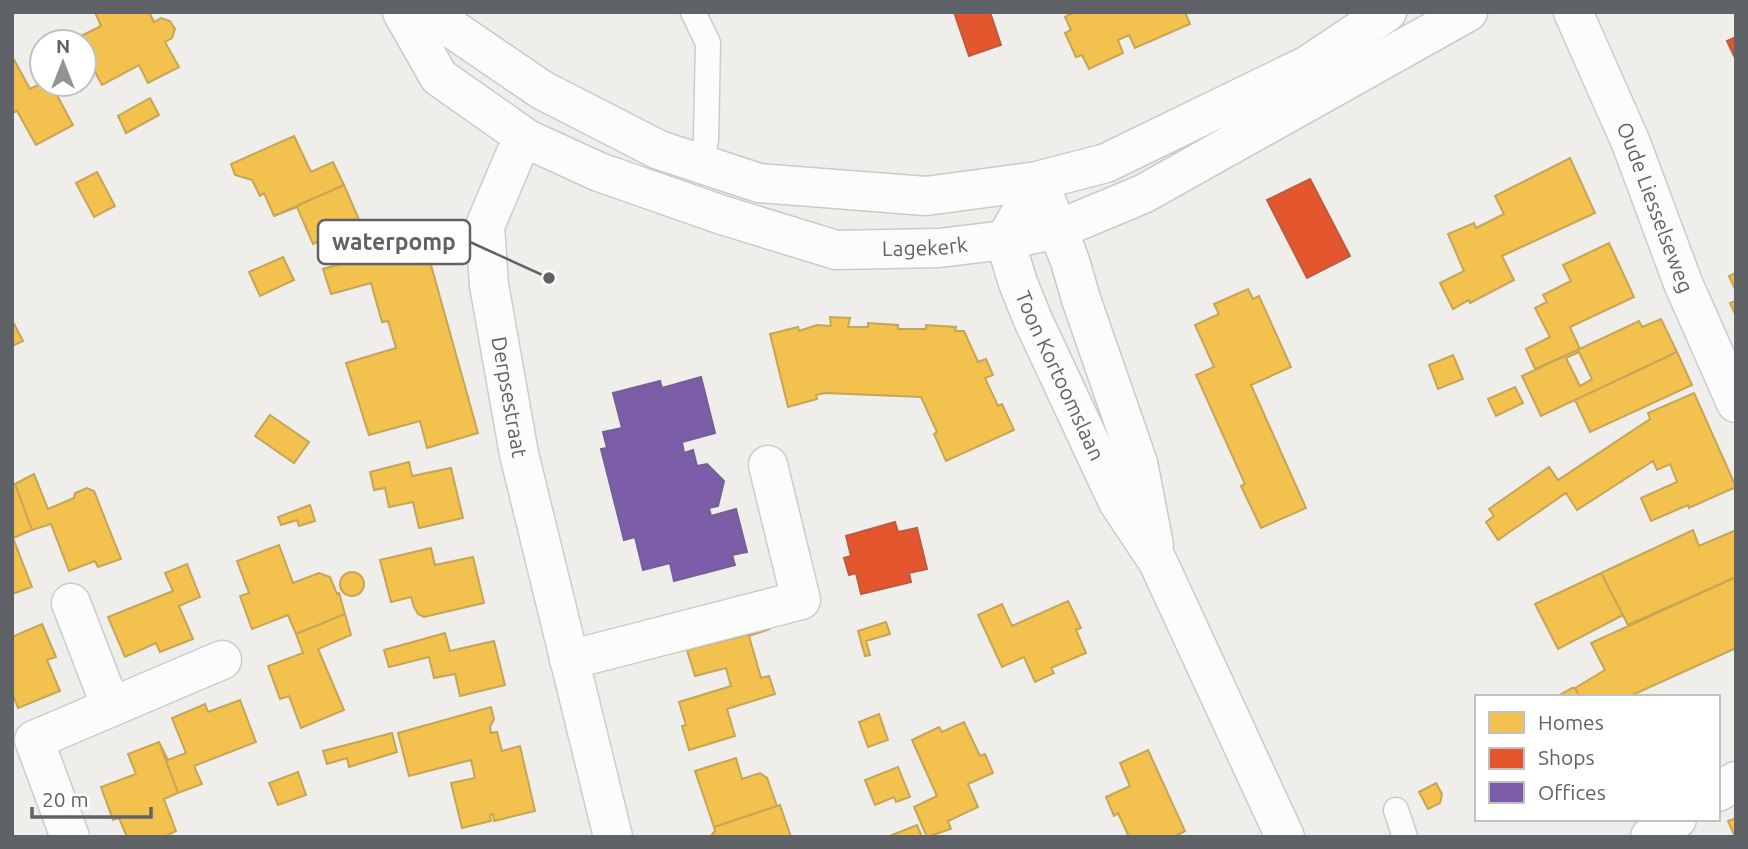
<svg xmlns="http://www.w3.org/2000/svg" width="1748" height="849" font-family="Ubuntu,sans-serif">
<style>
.homes{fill:#f2c14e;stroke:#c6a556;stroke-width:2;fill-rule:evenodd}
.shops{fill:#e4572e;stroke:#bc5b3f;stroke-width:2}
.offices{fill:#7b5ea7;stroke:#736094;stroke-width:2}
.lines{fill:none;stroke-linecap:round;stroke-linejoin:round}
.lane-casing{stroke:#cbcccc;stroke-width:27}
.street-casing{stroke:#cbcccc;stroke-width:41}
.secondary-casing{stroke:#cacacb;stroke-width:41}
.lane{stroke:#fdfcfc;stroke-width:24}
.street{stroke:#fdfcfc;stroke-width:38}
.secondary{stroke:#fdfcfc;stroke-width:38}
.labels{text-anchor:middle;stroke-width:7;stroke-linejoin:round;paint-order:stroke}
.street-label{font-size:21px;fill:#5f6368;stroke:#fff}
.leader{fill:none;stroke:#5f6368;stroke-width:2.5}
.callout-dot{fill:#5f6368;stroke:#fff;stroke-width:2.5}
.callout{fill:#fff;stroke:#5f6368;stroke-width:2.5}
.callout-label{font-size:23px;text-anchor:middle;font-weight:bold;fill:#5f6368}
</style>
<rect width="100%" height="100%" fill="#efeeea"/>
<path class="homes" d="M95,12h54l5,10 7,-4 9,3 5,8 -3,9 -7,4 14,25 -31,16 -9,-18 -37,20 -18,-34v-9h-5l-2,-4 24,-12z
M1074,12h111l5,12 -55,24 -6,-13 -11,5 5,13 -34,16 -7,-14 -6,2 -11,-24 6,-3 -6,-13z
M12,56l18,33 12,-6 9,1 22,41 -37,20 -19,-34 -5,2z
M150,98l9,17 -33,18 -8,-17z
M294,136l17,36 22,-10 11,23 -70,31 -10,-23 -4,3 -8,-16 -17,-5 -4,-11z
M1570,158l25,55 -93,43 12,24 -44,23 -1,-3 -16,9 -13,-26 24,-12 -16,-37 26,-11 2,5 28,-14 -9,-18z
M97,172l18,34 -21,11 -18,-34z
M344,185l16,37 -47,22 -16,-37 -23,9z
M424,240l54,193 -51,15 -7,-27 -51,14 -23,-72 50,-15 -8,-27 -6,1 -11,-39 -40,11 -8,-25z
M1609,243l25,54 -64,30 10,22 -45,20 -9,-20 24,-12 -15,-29 12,-6 -4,-7 28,-14 -8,-16z
M283,257l11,23 -34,16 -11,-24z
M1736,273v18l-7,-15z
M1248,289l5,10 6,-3 32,71 -40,18 55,123 -45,20 -20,-42 4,-2 -49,-109 18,-8 -19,-42 24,-11 -5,-10z
M1736,301v15l-6,-13z
M830,317l20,1 -2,9h20v-4l30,2v4h28v-4l30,2 -1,4h9l14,31 8,-3 7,16 -8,3 13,28 4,-2 12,26 -68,31 -12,-27 3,-2 -16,-35 -96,-4 -9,2 1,4 -29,8 -18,-73 28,-7 1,4 18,-6 14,1z
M1661,319l16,33 -136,64 -19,-40 117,-55 3,6zM1579,352l13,27 -12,7 -14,-28z
M12,320l11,21 -11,5z
M1677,352l15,33 -102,47 -15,-32z
M1453,355l10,24 -25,10 -9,-24z
M1515,387l8,16 -27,13 -8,-17z
M1694,393l42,94 -47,21 -1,-3 -37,16 -10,-23 36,-16 -7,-18 -13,6 -4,-9 -76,49 -11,-17 -68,47 -12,-18 8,-6 -5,-7 60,-42 9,13 92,-61 -2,-6z
M270,415l39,27 -15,21 -39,-27z
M409,462l3,14 39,-8 12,50 -44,10 -6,-26 -24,5 -4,-19 -11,2 -4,-18z
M34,474l14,35 26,-11 1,-5 12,-5 7,3 27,68 -23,8 -3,-6 -26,10 -18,-47 -19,6 -17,-46z
M15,484l17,46 -19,8 19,49 -20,7v-108z
M310,505l5,16 -16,5 -2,-6 -16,5 -3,-8z
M1693,530l6,16 37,-16v47l-108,48 -27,-52z
M279,545l14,38 26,-10 11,4 7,17 2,-1 6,21 -49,20 -8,-19 -36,14 -12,-33 9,-3 -12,-32z
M431,548l4,17 38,-8 11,46 -60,14 -6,-3 -4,-7 -3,-10 -20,5 -11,-42z
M187,564l13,33 -21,9 14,33 -33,13 -4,-9 -31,14 -17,-40 65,-26 -8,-18z
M340 584a12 12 0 1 1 24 0a12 12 0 1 1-24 0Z
M1601,573l22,42 -65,34 -23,-45z
M1736,577v71l-108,49h-48l-5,-9 30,-18 -14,-27z
M1068,601l13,27 -5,2 10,23 -35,15 3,5 -19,9 -11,-25 -22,10 -24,-52 24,-11 10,22z
M345,614l6,21 -33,14 26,61 -43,18 -12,-32 -9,3 -12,-33 35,-13 -7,-19z
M886,622l4,12 -24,7 4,14 -5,1 -7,-25z
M42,624l14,33 -9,3 13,31 -42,17 -6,-15v-56z
M770,629l-21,7 12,42 8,-2 6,18 -48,15 8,27 -46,14 -7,-24 4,-1 -7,-23 52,-16 -5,-18 -31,8 -8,-26z
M445,633l5,18 44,-10 11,44 -45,11 -5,-22 -21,4 -5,-21 -40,10 -5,-17z
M1572,688h3l5,9h-24z
M240,700l16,42 -62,24 8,18 -24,9 -19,-51 9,18 18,-7 -14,-35 33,-14 3,8z
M491,707l3,12 -4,8 1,6 6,-1 5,19 18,-5 15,65 -41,10 -1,-7 -3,1 1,6 -29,7 -11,-45 24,-5 -4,-18 -62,16 -11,-43z
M879,714l9,26 -20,7 -9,-25z
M964,722l16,34 5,-2 8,19 -25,11 10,23 -30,14 3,8 -24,8 -13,-30 23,-11 -25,-56 27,-13 3,5z
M392,733l5,19 -48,15 -2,-9 -20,6 -4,-13z
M159,742l19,51 -14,6 12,32 -12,6h-37l-8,-19 -6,2 -12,-33 35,-13 -8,-20z
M1148,750l37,81 -11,6h-45l-11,-24 -4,3 -8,-19 24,-11 -10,-23z
M736,758l6,21 18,-6 7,5 10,28 3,-1 -66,22 -19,-56z
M898,767l12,30 -14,5 -2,-5 -19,8 -10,-25z
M298,772l8,23 -28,10 -9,-22z
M1436,783l6,11 -2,9 -12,6 -9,-17z
M780,805l11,32h-81l5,-6 -1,-4z
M1736,818v19h-1l-7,-16z
M917,825l5,12h-29l-1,-2z"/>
<path class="shops" d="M954,12h36l11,33 -32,11z
M1736,37v23l-9,-19z
M1310,179l40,77 -43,22 -40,-78z
M895,522l3,10 19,-4 10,41 -18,4 2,9 -50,12 -5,-21 -7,2 -5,-17 7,-2 -5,-20z"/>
<path class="offices" d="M701,377l14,56 -33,9 2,11 9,-3 4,16 10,-2 17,17 -6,25 -9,2 2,8 25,-7 11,43 -15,3 3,10 -61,16 -4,-18 -27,7 -8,-33 -11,3 -23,-91 6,-1 -4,-16 19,-4 -9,-35 47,-12 2,7z"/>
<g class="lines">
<g class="lane-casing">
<path id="lane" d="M693,12l15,31 -2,97 -5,24
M1396,810l9,27"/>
</g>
<g class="street-casing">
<g id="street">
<path id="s1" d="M1573,12l58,131 52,140 53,120"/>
<path id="s2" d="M527,139l-12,16 -30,71 4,59 30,169 94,383"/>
<path d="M71,603l40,104"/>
<path d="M569,660l232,-60 -33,-135"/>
<path d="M1718,792l18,-11"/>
<path d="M70,837l-36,-97 188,-80"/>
<path d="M1650,837l27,-18"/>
</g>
</g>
<g class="secondary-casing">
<g id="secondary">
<path id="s3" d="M402,12l37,65 88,62 72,33 123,43 114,35 103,-2 66,-8 54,-11 84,-35 325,-182"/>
<path d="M423,12l31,18 88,60 117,60 100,33 167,13 111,-15 69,-18 202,-98 79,-53"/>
<path d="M1048,205l22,56 11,38 57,164 16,82"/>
<path id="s4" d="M1018,217l-13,23 13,43 15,37 85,182 40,60 127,275"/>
</g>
</g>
<use href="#lane" class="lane"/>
<use href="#street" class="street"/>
<use href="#secondary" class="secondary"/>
</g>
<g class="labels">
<g class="street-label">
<text dy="7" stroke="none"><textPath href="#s1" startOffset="212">Oude Liesselseweg</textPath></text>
<text dy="7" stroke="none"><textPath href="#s3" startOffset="600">Lagekerk</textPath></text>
<text dy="7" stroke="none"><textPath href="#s4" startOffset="173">Toon Kortoomslaan</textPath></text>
<text dy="7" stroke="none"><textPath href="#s2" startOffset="270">Derpsestraat</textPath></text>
</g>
</g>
<path class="leader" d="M549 278L470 242"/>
<circle class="callout-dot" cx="549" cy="278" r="7"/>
<rect class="callout" x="318" y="220" width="152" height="44" rx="7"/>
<g class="callout-label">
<text x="394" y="250">waterpomp</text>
</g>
<rect width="1748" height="849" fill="none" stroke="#5f6368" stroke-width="28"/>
<rect x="1475" y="695" width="245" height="126" fill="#ffffff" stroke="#bfc1c3" stroke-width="2"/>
<rect x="1489" y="712" width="35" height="21" fill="#f2c14e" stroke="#bfc1c3" stroke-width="2"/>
<text x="1538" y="730" font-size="21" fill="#5f6368">Homes</text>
<rect x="1489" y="748" width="35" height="21" fill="#e4572e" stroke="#bfc1c3" stroke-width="2"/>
<text x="1538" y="765" font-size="21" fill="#5f6368">Shops</text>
<rect x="1489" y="782" width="35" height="21" fill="#7b5ea7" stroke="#bfc1c3" stroke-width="2"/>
<text x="1538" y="800" font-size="21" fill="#5f6368">Offices</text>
<g transform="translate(63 63)"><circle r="33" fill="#ffffff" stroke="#bfc1c3" stroke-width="2"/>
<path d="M0-5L12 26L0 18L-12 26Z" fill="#919496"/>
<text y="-10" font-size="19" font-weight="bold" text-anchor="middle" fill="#5f6368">N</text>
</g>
<path d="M32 807v10h119v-10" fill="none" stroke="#5f6368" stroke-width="3.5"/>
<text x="42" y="807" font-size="21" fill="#5f6368" stroke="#ffffff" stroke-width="5" paint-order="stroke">20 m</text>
</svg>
